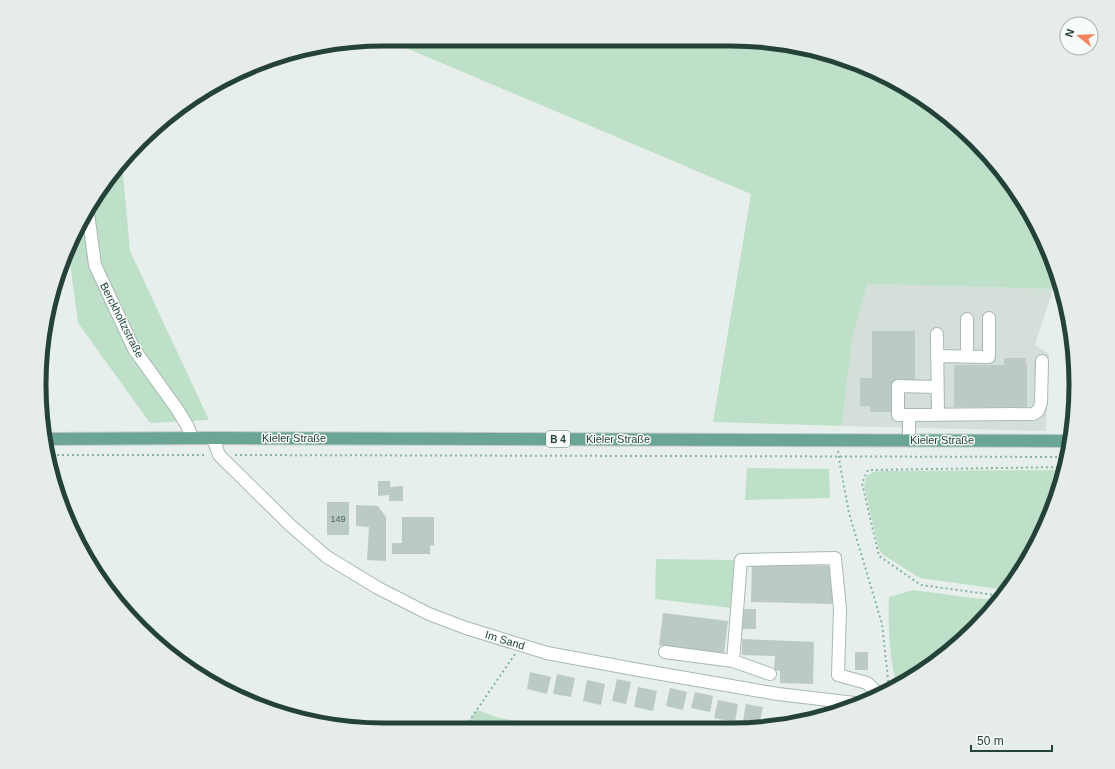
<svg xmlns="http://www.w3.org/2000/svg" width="1115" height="769" font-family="Helvetica,sans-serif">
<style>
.built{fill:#d4dfda}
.green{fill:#bfe0c8}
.building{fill:#bbcac4}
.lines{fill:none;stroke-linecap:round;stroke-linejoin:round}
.minor-casing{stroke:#a8b8b2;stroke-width:14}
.major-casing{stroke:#c2cac8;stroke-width:14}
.path{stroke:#86b3a5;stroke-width:2;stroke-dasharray:2 3;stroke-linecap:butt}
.minor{stroke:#fff;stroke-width:12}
.major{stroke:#6aa596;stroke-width:12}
.labels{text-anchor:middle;stroke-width:3;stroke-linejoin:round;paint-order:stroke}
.number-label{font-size:9px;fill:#4a645c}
.shield{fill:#f7fbf9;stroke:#637a73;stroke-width:1}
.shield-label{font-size:10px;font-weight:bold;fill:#24423a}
.street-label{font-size:11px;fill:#24423a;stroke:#f7fbf9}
.rim{fill:none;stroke:#24423a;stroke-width:5}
</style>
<rect width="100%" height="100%" fill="#e6efeb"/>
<path class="built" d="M867,284l186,5 -18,56 14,9 -3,77 -204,-5 10,-88z"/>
<path class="green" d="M385,39h346l67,7 86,29 91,65 43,52 32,60 7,25 -4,12 -186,-5 -15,55 -10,87 -129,-4 38,-228z
M122,164l8,87 79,169 -59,3 -72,-100 -10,-75 43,-74z
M747,468l82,1 1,29 -85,2z
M1064,470l-14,47 -32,59 -11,14 -87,-12 -38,-24 -4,-7 -14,-62 3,-9 6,-4 7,-1z
M656,559l78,1 -2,48 -77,-9z
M913,590l60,8 26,2 -24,29 -52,43 -18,9 -10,-2c-6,-28 -7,-55 -6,-82z
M477,710l19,7 65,13h-98z"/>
<path class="building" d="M872,331h43v50h-22v31h-23v-6h-10v-28h12z
M1004,358h22v7h1v42h-73v-42h50z
M378,481h12v6l13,-1v15h-14v-6l-11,1z
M327,502h22v33h-22z
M356,505l22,1 8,11v44l-19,-1 2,-33 -13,-1z
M402,517h32v29l-4,-1v9h-38v-11h10z
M752,563l81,3 -1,38 -81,-2z
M742,609h14v20h-14z
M663,613l65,8 -4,33 -65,-9z
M742,639l72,3 -1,42 -33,-1v-12l-6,-1 1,-14 -33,-1z
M855,652h13v18h-13z
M530,672l21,5 -4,17 -20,-5z
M557,674l18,4 -4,19 -18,-3z
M617,679l14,3 -5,22 -14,-3z
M587,680l18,4 -4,21 -18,-4z
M638,687l19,4 -4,20 -19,-4z
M670,688l17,4 -4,18 -17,-4z
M695,692l18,4 -3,16 -19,-4z
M718,700l20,4 -3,18 -21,-4z
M746,704l17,3 -4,18 -16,-4z
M807,714l13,3 -15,4z
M783,717l16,3v3l-18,2z"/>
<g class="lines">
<g class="minor-casing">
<path id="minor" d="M88,213l7,52 39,84 43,60 11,18 4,11
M937,334l1,81
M937,356l52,1v-39
M967,357v-38
M909,415h-11v-29l39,1
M213,438l6,17 71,70 37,32 51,31 51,26 37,14 81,25 92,17 139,24 85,10
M909,440v-25l124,-1 5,-3 3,-8 1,-42
M665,652l68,9 8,-101 94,-2 5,51 -2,66 29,8 13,12
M733,661l37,13"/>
</g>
<g class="major-casing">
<path id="major" d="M45,439l168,-1 857,3"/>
</g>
<path class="path" d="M838,451l2,14 9,48 33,111 7,64
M47,455h160
M235,455l833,2
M1002,596l-81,-11 -42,-29 -17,-73 6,-13 197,-3
M463,730l52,-76"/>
<use href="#minor" class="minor"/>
<use href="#major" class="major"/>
</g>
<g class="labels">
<g class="number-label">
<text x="338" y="522">149</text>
</g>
<rect class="shield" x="546" y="431" width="24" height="16" rx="3"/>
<g class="shield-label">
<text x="558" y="443">B 4</text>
</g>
<g class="street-label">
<text transform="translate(122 320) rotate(63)" y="4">Berckholtzstraße</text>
<text x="294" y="442">Kieler Straße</text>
<text x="618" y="443">Kieler Straße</text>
<text x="942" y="444">Kieler Straße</text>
<text transform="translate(505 640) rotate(17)" y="4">Im Sand</text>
</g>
</g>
<path d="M0 0H1115V769H0ZM384 46H731A338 338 0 0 1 1069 384V385A338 338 0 0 1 731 723H384A338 338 0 0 1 46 385V384A338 338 0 0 1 384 46Z" fill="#e6ecea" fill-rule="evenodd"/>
<path class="rim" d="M384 46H731A338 338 0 0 1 1069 384V385A338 338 0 0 1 731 723H384A338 338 0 0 1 46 385V384A338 338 0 0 1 384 46Z"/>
<g transform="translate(1079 36) rotate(288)"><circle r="19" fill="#f7fbf9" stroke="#a3b1ad"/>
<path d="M0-3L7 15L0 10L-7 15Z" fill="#f4845f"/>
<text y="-6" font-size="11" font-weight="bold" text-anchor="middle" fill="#24423a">N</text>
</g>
<path d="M971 745v6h81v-6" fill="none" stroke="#24423a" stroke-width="2"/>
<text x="977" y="745" font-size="12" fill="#24423a" stroke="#f7fbf9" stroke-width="3" paint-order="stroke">50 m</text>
</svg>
